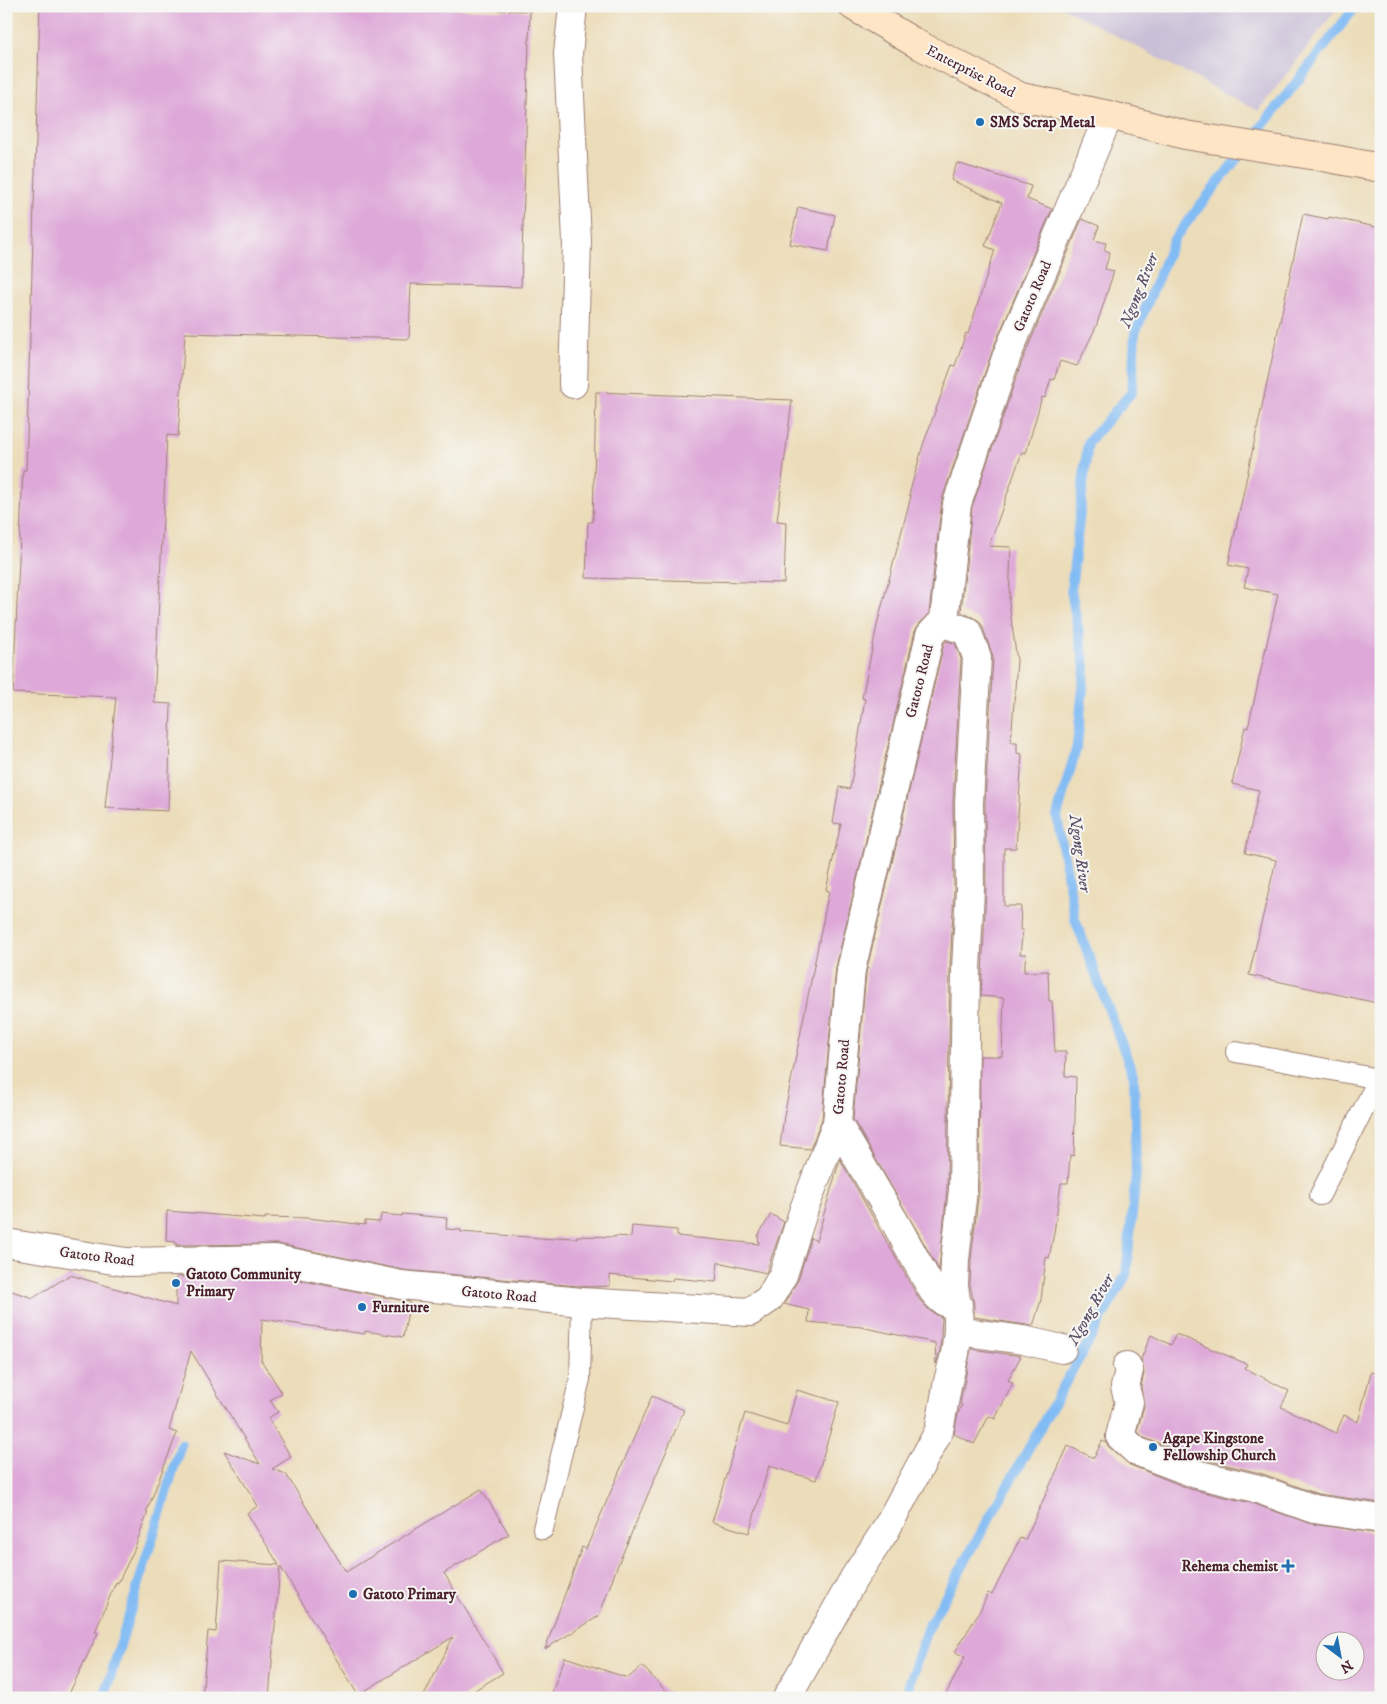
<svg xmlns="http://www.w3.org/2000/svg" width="1387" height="1704" font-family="'IM FELL DW Pica',serif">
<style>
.industrial{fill:#c9bfd7}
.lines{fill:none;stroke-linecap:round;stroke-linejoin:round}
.stream{stroke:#82bcf4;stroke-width:10}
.building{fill:#dea9d8;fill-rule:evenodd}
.service-casing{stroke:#9b7e72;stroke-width:22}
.minor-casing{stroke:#9b7e72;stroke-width:30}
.secondary-casing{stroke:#9b7e72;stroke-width:30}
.service{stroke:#fff;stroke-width:20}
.minor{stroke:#fff;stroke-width:28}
.secondary{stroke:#fde5c5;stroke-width:28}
.poi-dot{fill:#1f6fb2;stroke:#f6f6f2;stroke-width:2}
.labels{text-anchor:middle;stroke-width:4;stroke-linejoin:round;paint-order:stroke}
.street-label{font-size:15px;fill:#4a1f2b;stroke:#f6f6f2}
.poi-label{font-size:15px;font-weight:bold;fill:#4a1f2b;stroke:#f6f6f2;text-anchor:start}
.water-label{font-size:16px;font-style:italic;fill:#5b4e67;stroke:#f6f6f2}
</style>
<rect width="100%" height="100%" fill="#f6f6f2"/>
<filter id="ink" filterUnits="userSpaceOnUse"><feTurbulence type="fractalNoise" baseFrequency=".02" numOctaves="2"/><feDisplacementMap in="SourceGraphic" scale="10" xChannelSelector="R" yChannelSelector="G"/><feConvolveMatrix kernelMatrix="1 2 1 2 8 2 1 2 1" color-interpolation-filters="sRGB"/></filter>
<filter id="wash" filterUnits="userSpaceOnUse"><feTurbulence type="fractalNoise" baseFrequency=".0096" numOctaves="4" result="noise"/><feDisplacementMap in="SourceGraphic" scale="20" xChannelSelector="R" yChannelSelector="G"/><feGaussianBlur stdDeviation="1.12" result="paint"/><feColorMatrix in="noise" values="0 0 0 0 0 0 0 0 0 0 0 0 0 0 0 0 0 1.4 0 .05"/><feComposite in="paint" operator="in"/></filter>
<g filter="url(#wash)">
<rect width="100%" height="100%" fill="#ecddba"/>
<path class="industrial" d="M1060,6h279l-81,105z"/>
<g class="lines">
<path class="stream" d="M104,1698l77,-254
M905,1698l22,-69 199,-354 10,-102 -2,-96 -59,-158 -18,-103 20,-70 8,-79 -14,-77 17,-148 44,-50 3,-59 39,-94 182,-233"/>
</g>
<g id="blocks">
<path class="building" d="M40,6h380v2l110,3 -9,276 -110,-3 -2,55 -224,-6 -7,103 -11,-1 -13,268 17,1 -3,107 -63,-3 11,-111 -103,-4 10,-223h3z
M957,163l74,23 -4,13 25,10 -59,140 -51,150 -13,114 -10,11 -4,7 -79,336 -14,152 -12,30 -30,-3 4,-30 45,-225 -3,-1 15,-66 -8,-1 6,-36 11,2 15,-90 -3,-1 16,-77 33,-125 -2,-1 14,-50 29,-80 3,1 11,-33 2,1 27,-84 -10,-4 17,-43 -51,-23z
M798,207l37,8 -7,36 -38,-7z
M1303,214l25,5 1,-2 52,11v756l-4,19 -128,-28 27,-115 -31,-7 14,-63 -27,-6 13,-57 3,1 30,-134 -34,-7 4,-18 -20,-4z
M1082,219l17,7 -5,14 12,3 -2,7 6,2 -5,17 9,2 -18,56 -19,39 -17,-5 -6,19 -3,-1 -6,19 -3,-1 -16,56 -4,-1 -33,94 22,1 -2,56 8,58 -6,81h6v11l5,1 -6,94h-12v58h17l-1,24h3l-3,24h6l-2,18 24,-1 1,30h3l3,51h11l-1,24 11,1 -2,79 -4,-1 -2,28h-7l-7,50 -5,25 -3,-1 -5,43 -8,26 -59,-9v-12l-4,-20 1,-25 8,-70 1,-134h22l2,-58 -23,-2 5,-106 -1,-87 8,-146 -11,-32 -4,-5 -17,-8 11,-105 50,-146z
M596,392l196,8 -15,121 9,1 -2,61 -198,-5 2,-56h5z
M946,641l9,2 6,16 -8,143 1,87 -4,80 -3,220 -8,81 -86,-151 13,-146 78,-330z
M840,1159l79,140 11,12 12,7 -2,33 -4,13 -1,-21 -74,-16 -53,-5 1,-12 -25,-6 14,-24 13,-42 5,3z
M167,1211l98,8v-2l43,1 57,7v-4l15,1 1,-8 21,2v-2l45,4 -1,11 15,1v2l93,7v-2l23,1v-2l38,1v-1l16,1 1,-11 45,4v6l82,8 -1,-8 13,-22 13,8 -18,51 -48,-11 -2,20 -43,-4 -1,3 -62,-6v11l-21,1 -186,-17 -125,-26 -102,1v-3l-10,-1z
M70,1275l106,31v-29l98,-2 136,27 -7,35 -38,-6v3l-103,-15 -1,41 21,33 -12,7 8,12 -10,6 23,39 -19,12 14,5 60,98 135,-83 28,45 -65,39 59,100 -41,25h-39l30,-61 -95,58 -78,-129 -11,132h-67l6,-67 8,1 5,-71 58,4 -32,-52 11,-7 -34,-55 36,13 -69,-113 -22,79 8,3 -31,80 2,-1 -14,38 -16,33 -2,-1 -21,50 3,1 -31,65h-61v-409l27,9z
M1176,1334l71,30 -2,4 44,23 -8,16 55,26 8,-18 14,7 13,-50 10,2v129l-63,-9 -58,-21 -59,-14 -57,-21 -7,-7 7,-25 -3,-19 3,-14 -3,-14 10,-24 20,10z
M971,1349l50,7 -13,24 5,3 -18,36 -6,-3 -15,28 -20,-10 4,-21 4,-8 -2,-1z
M797,1390l42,12 -23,78 -47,-14 -20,67 -37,-11 33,-109 42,13z
M652,1396l32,14 -67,157 -18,49 -54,33 37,-102 4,2z
M1102,1441l4,2 3,4 21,18 60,24 61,14 61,21 69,10v164h-437l21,-41 -10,-5 26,-43 7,-16 4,2 28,-57 5,2 43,-94 26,12zM1324,1642h30v30h-30z
M565,1657l63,21 14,-12 24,25 6,2v5h-122z"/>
</g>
</g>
<g filter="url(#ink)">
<use href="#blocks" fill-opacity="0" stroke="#9b7e72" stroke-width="1"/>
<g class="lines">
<g class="service-casing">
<path id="service" d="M1236,1052l143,27
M1320,1195l61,-121
M543,1529l37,-150 2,-77"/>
</g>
<g class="minor-casing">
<path id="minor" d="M573,6l-5,48 9,187 -4,143
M837,1123l59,101 37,67c7,9 13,14 25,14
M6,1243l120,19 149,-3 126,26 181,17 168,10 19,-13 14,-24 21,-66 33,-86 14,-153 79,-335 14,-15 13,-116 50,-149 102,-240
M958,1331l65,9 39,9
M1127,1366l2,4 -4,17 4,15 -9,34 16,15 60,23 59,14 59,21 67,10
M787,1698l67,-120 31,-47 54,-100 9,-50 7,-27 3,-23v-17l-4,-28 1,-27 8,-69 3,-221 4,-80 -1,-86 8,-146 -10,-26 -18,-6 -5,-5"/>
</g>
<g class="secondary-casing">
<path id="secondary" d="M853,6l64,38 104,53 88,18 76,20 138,22 58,11"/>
</g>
<use href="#service" class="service"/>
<use href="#minor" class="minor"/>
<use href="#secondary" class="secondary"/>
</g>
</g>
<g class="poi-dot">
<circle cx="980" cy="122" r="5"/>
<circle cx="176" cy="1283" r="5"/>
<circle cx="362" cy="1307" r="5"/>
<circle cx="1153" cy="1447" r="5"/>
<path d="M1285.5 1558.5h5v5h5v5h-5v5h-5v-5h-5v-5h5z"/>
<circle cx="353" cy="1594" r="5"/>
</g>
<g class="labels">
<g class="street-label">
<text transform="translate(971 71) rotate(27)" y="5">Enterprise Road</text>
<text transform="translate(1032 296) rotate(-67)" y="5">Gatoto Road</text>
<text transform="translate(919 681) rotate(-76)" y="5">Gatoto Road</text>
<text transform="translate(841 1077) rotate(-85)" y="5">Gatoto Road</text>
<text transform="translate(97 1256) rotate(7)" y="5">Gatoto Road</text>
<text transform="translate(499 1294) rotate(5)" y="5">Gatoto Road</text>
</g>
<g class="poi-label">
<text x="990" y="127">SMS Scrap Metal</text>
<text x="186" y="1279">Gatoto Community<tspan x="186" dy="17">Primary</tspan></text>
<text x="372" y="1312">Furniture</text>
<text x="1163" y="1443">Agape Kingstone<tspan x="1163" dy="17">Fellowship Church</tspan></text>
<text x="1278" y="1571" text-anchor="end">Rehema chemist</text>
<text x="363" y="1599">Gatoto Primary</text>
</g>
<g class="water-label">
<text transform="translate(1138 290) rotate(-68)" y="6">Ngong River</text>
<text transform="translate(1081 853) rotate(82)" y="6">Ngong River</text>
<text transform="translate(1090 1309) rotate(-61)" y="6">Ngong River</text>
</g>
</g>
<rect width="1387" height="1704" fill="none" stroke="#f6f6f2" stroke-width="25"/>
<g transform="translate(1340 1656) rotate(148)"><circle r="24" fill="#f6f6f2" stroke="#b1a0a2"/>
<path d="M0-4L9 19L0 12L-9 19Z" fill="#1f6fb2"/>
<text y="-8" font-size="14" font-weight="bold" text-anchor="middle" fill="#4a1f2b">N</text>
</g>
</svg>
